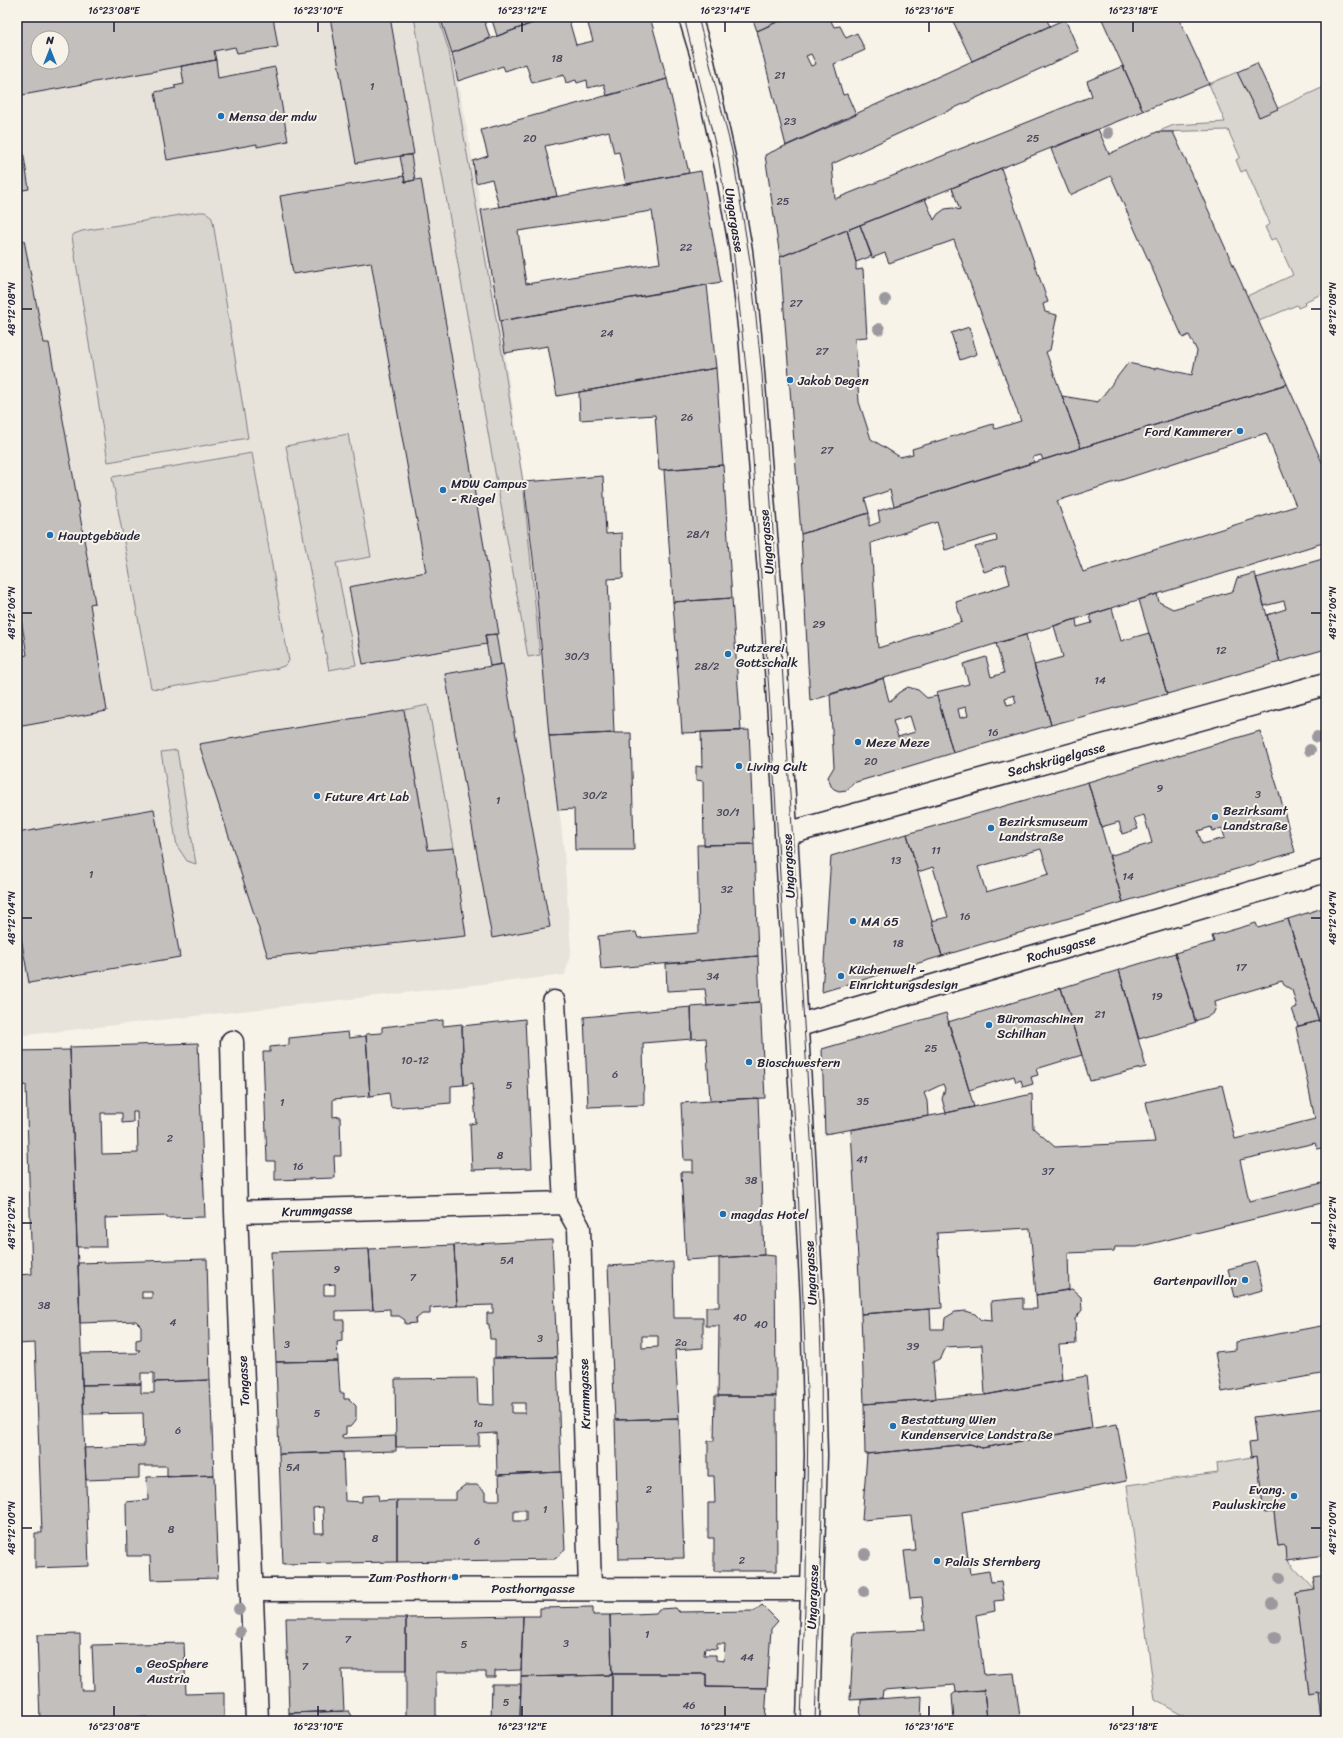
<svg xmlns="http://www.w3.org/2000/svg" width="1343" height="1738" font-family="Sriracha,sans-serif">
<style>
.built{fill:#e7e3db;fill-rule:evenodd}
.green{fill:#d8d5cf;stroke:#7d7c85}
.building{fill:#c2bfbd;stroke:#22223b;fill-rule:evenodd}
.lines{fill:none;stroke-linecap:round;stroke-linejoin:round}
.street-casing{stroke:#22223b;stroke-width:25}
.secondary-casing{stroke:#22223b;stroke-width:25}
.street{stroke:#f7f3e8;stroke-width:22}
.secondary{stroke:#f7f3e8;stroke-width:22}
.tram{stroke:#22223b;stroke-width:1}
.tree{fill:#9b999d}
.ticks{fill:none;stroke:#22223b;stroke-width:1.5}
.poi-dot{fill:#1f6fb2;stroke:#f7f3e8;stroke-width:1.5}
.labels{text-anchor:middle;stroke-width:4;stroke-linejoin:round;paint-order:stroke}
.number-label{font-size:11px;fill:#4a495c}
.poi-label{font-size:13px;fill:#22223b;stroke:#f7f3e8;text-anchor:start}
.street-label{font-size:13px;fill:#22223b;stroke:#f7f3e8}
.neatline{fill:none;stroke:#22223b;stroke-width:1.5}
.ticks-label{font-size:10px;text-anchor:middle;fill:#22223b}
</style>
<rect width="100%" height="100%" fill="#f7f3e8"/>
<filter id="ink" filterUnits="userSpaceOnUse"><feTurbulence type="fractalNoise" baseFrequency=".025" numOctaves="2"/><feDisplacementMap in="SourceGraphic" scale="8" xChannelSelector="R" yChannelSelector="G"/><feConvolveMatrix kernelMatrix="1 2 1 2 8 2 1 2 1" color-interpolation-filters="sRGB"/></filter>
<g filter="url(#ink)">
<path class="built" d="M17,17h423l12,36 21,108 27,160 24,161 40,370 7,99 -6,24 -548,61zM38,38h24v24h-24z"/>
<path class="green" d="M414,17h24l11,34 53,302 21,129 17,173 -12,2z
M1237,72l22,45 67,-31v206l-22,10 1,3 -7,3 -1,-3 -38,16 -12,-25 46,-21 -17,-37 -5,2 -6,-13 5,-3 -24,-54 -5,2 -5,-12 4,-3 -12,-27 -71,2 17,-7 51,-3 -16,-38z
M199,212h6l6,4 2,6 35,216 -140,24 -36,-225 2,-3 8,-3z
M348,434l23,123 -35,6 20,102 -27,5 -43,-224z
M252,453l37,208 -5,5 -9,3 -114,20 -10,-1 -39,-211z
M428,705l26,143 -26,2 -24,-140z
M177,750l19,114 -9,-3 -10,-15 -16,-94z
M1257,1456l7,57 10,-1 4,34 7,-1 2,15 28,30 -19,3 13,100 9,-1 3,29h-131l-1,-2 -34,-19 -28,-215 91,-12 -1,-10z"/>
<path class="building" d="M17,17h256l5,30 -41,6 -2,-6 -21,4 2,9 -199,36zM38,38h24v24h-24z
M330,17h60l24,137 -58,9z
M440,17h43l7,21 -38,15z
M491,17h58l-52,19z
M549,17h19l8,28 17,-4 -7,-24h64l17,62 -60,17 -3,-12 -16,4 -1,-8 -10,3 -1,-3 -10,3 -2,-8 -32,8 -6,-19 -21,7 -2,-5 -45,15 -6,-28z
M752,17h36l-31,14z
M788,17h41l5,10 6,-1 6,12 11,-5 8,17 -31,14 9,31 4,-1 9,21 -70,31 -29,-115zM811,54l5,10 -5,2 -5,-10z
M951,17h94l5,9 -78,35z
M1101,17h77l31,67 -66,27z
M1065,19l14,32 -247,113 3,35 257,-103 -5,-15 36,-15 20,45 -363,146 -15,-102z
M216,60l2,18 57,-11 13,74 -31,6v-3l-90,16 -12,-68 21,-4 -2,-2 10,-2 -3,-18z
M1257,63l21,46 -19,8 -22,-45z
M667,79l22,94 -63,11 -7,-32 -5,1 -5,-22 -64,15 12,50 -58,11 -7,-28 -16,4 -3,-22 15,-5 -7,-26z
M17,112l12,77 -12,2z
M1098,129l11,25 48,-22h16l114,252 -206,64 -19,-52 36,6 30,-39 27,6 1,-2 36,8 5,-24 -8,-16 -6,3 -72,-162 -41,19 -19,-46z
M411,155l4,25 -10,2 -5,-26z
M1001,168l47,134 -5,2 2,8 12,3 -7,35 -4,2 35,96 -38,12 -2,-5 -8,2 1,5 -140,44 -4,-16 -25,9 4,14 -68,21 -21,-277 67,-27 9,32v8l7,-1 4,68 -12,1 4,64 12,37 29,18 13,-3 -1,-5 81,-25 2,5 26,-8 -67,-181 -65,23 -4,-10 -13,5 -12,-33 65,-26 9,21 4,-6 7,-5 8,-1 7,2 -8,-22z
M701,171l20,111 -221,39 -19,-111zM652,211l8,52 -134,21 -8,-53z
M404,176l1,6 16,-3 78,455 -14,1 2,9 -124,20 -14,-77 77,-15 -55,-310 -78,12 -13,-78z
M860,225l12,31 -16,6 -9,-32z
M24,240l20,103h5l24,132 22,128 -5,1 17,107 -90,16v-70l10,-2 -10,-60v-353z
M707,285l9,83 -159,28 -9,-50 -43,7 -5,-32z
M969,327l8,27 -17,6 -9,-27z
M716,368l7,97 -64,5 -4,-55 -75,5 -1,-28z
M1287,384l39,87v71l-516,159 -9,-167 68,-21v13l11,-4 -2,-11zM1266,433l30,73 -213,66 -26,-71zM937,522l8,28 51,-15 1,6 -22,6 9,25 21,-7 5,19 -54,18 6,20 -84,26 -7,-105z
M723,465l9,133 -59,4 -9,-132z
M603,476l3,58 16,-1 1,45 -15,1 6,154 -65,3 -14,-161 -11,-93z
M1326,558v91l-46,13 -13,-47 19,-6 -2,-8 -20,5 -8,-28z
M1255,573l25,89 -113,32 -28,-94 18,-6 2,8 14,7 60,-18 4,-13z
M732,598l9,133 -59,2 -9,-131z
M1112,608l9,33 28,-8 18,61 -116,31 -17,-60 29,-8 -9,-31 22,-7 1,8 15,-4 -2,-8z
M496,634l5,30 -11,2 -5,-31z
M1026,635l25,90 -98,28 -17,-61 33,-8 -6,-20 23,-7 5,20 13,-4 -8,-30zM1014,695l2,8 -9,2 -2,-7zM966,707l2,9 -8,2 -2,-9z
M503,664l47,263 -58,11 -47,-264z
M883,678l6,23 4,-1 5,-7 10,-6 10,3 9,8 10,-2 16,57 -100,30 -6,7 -8,1 -5,-2 -3,-3 -3,-9 6,-10 -4,-73zM910,716l5,16 -17,5 -5,-16z
M404,710l24,140 26,-2 12,88 -198,21 -69,-213z
M749,730l5,114 -50,1 -1,-64 -7,-1v-14l6,1 -1,-35z
M1260,731l19,61 16,60 -172,50 -14,-46 43,-13 -8,-28 -10,3 4,11 -16,5 -3,-12 -18,5 -13,-45zM1211,827l1,4 10,-3 3,10 -23,6 -4,-13z
M614,733h17l3,117h-59l-1,-41 -16,1 -9,-74z
M1088,782l35,120 -181,54 -10,-35 16,-4 -15,-50 -15,5 -11,-38zM1041,849l8,25 -63,18 -8,-25z
M154,809l26,148 -151,26 -12,-68v-82z
M907,834l35,122 -120,36 9,-136z
M754,844l4,112 -157,13 -3,-33 38,-4 2,6 61,-5 -2,-88z
M1326,907v112l-7,2 -31,-102z
M1288,919l31,102 -21,5 -6,-17 5,-2 -5,-17 -8,-5 -2,-4 -67,20 1,6 -2,5 -5,4 -14,5 -20,-68 39,-11 -2,-6 44,-13 2,5z
M1175,953l21,69 -57,17 -20,-69z
M758,956l2,46 -53,4 -2,-17 -38,2 -1,-27z
M1119,970l27,97 -56,14 -29,-93z
M1061,988l21,67 -46,14 2,6 -7,2 2,7 -10,3 -2,-7 -5,2 -2,-6 -45,14 -21,-68z
M760,1002l5,96 -55,2 -4,-62 -14,1 -1,-32z
M691,1007l1,32 -49,4 1,62 -56,2 -4,-90z
M946,1013l28,94 -28,6 -4,-14 3,-10 -2,-5 -19,9 3,8 1,15 -103,18 -3,-85z
M525,1019l7,149 -60,2 -2,-46 6,-1 -3,-40 -9,2 -2,-59z
M1326,1019v140l-3,-11 -6,1 -2,-6 -75,17 9,41 77,-19v20l-189,45h-22l-1,4 -46,2 1,37 -33,5 -6,-67 -93,5 5,75 -81,6 -10,-184 95,-17 86,-19 1,34 22,19 100,-5 -9,-40 76,-17 13,54 80,-20 -19,-92z
M443,1020v6l19,-2 2,61 -13,1v17l-60,5 -2,-15 -19,3 -4,-62 16,-1v-6z
M348,1032l1,6 17,-2 4,60 -37,3v18l7,-1 1,40h-7l1,22 -60,2v-19h-8l-4,-109h7v-5l19,-2v-7z
M198,1043l7,174 -38,1v-2l-62,2 1,29h-29l-7,-200zM133,1112h4l1,41 -36,1 -1,-41h21v10l11,-1z
M70,1050l19,516 -54,2v-35h7l-7,-190 -18,1v-69l15,-1 -6,-189 -9,1v-35z
M758,1098l6,157 -78,5 -5,-88h12v-12h-9l-3,-57z
M552,1240l5,117 -62,1v-19h-5l-1,-15h-2v-11h6v-8l-36,1 -3,-61z
M454,1245l3,61 -27,2v6h-8l-7,6 1,3 -11,1v-4l-6,-4h-9v-7l-17,1 -4,-61z
M369,1249l4,61 -37,1v9h8v11h-2v10l-5,1 1,19 -62,1 -5,-110zM335,1284v11h-11v-10z
M764,1255l11,1 1,140h-58l1,-70h-13v-19h13v-49z
M207,1259l3,121 -56,2v-9h-13v11l-59,1 -1,-31 56,-1 3,-3h-4v-10l5,-1v-13l-5,-5 -56,2 -2,-60zM142,1292h10v6h-10z
M673,1262l1,56h29v30l-28,2 4,68 -64,2 -7,-154zM642,1336h16v11l-16,1z
M1256,1262l7,28 -28,7 -7,-28z
M1072,1289l9,8 1,13 -7,9 1,25 -17,1 3,36 -77,14 -3,-50 -36,2 -5,11 -8,4 3,37 -72,5 -3,-90 69,-5 1,20h13l1,-11 10,-6 11,-1 9,3 6,6 11,1 -1,-20 32,-3v11h14l-1,-14z
M1326,1325v48l-104,19 -7,-40 21,-2v-8z
M557,1357l4,115 -64,3 -1,-42 -17,1v12l-83,1 -1,-68 82,-1 1,26 16,1 -1,-47zM512,1403h13v10h-13z
M338,1361l2,32h4v6h5l7,7v14l-6,7h-4v7l-4,1v3l54,-2v15l-117,3 -3,-92z
M1086,1376l6,52 -110,20 -12,-4 -105,10 -1,-50 121,-9z
M210,1380l4,95 -47,2v-11h-28v12l-53,2 -2,-32 60,-2 -1,-33 -59,1 -2,-29 59,-1v9h13v-11z
M715,1396h61l1,175h-63v-33h-6v-35h7l-1,-27h-6v-35h6z
M1326,1408v147l-40,5 -1,-15 -7,1 -4,-34 -10,1 -7,-57 -6,1 -2,-14 7,-1 -3,-25z
M679,1418l5,140 -65,1 -4,-139z
M1117,1424l10,57 -165,31 8,62 19,-3 2,11 10,-1 3,19 -10,1 1,10 -19,4 8,60 30,-2 6,44 -33,2 -3,-29 -28,2 -1,-7 -72,5 -1,8 -32,2 4,-67 71,-3 -3,-33 -12,1 -6,-47 11,-1 -4,-34 -49,4 5,-66 103,-10 12,4z
M343,1452l2,49 17,1v-6l16,-1 1,6 18,-1v62l-114,2 -4,-110zM323,1507l1,26h-10l-1,-25z
M561,1472l4,78 -10,9 -158,3v-62h59v-8l9,-7h12l8,7v8h15l-1,-25zM514,1510h12v11h-12z
M214,1475l4,103 -67,2 -1,-24h-23l-1,-54 22,-2 -1,-23z
M1326,1575v146h-5l-3,-29 -9,2 -13,-101 19,-3 -2,-13z
M762,1605l16,16 -7,8 -4,59 -61,-1v-13h-94l-2,-59 46,-2 3,-4 17,-1 3,4 76,-1zM717,1644h8l-1,17 -8,-1v-5h-12l1,-7 12,1z
M593,1607v8h17l2,60 -91,2 2,-61h17v-8z
M523,1616l-2,54 -26,1v6h-9v-5h-50v49h-30v-103z
M286,1618h120v52h-64l2,41 -55,2z
M80,1634l1,56h13l-2,-45 92,-2 2,51 38,-1v28h-77v-4l-16,1v3h-91l-3,-86z
M612,1674h94v13l61,1 -2,33h-153z
M612,1675v46h-92l1,-44z
M492,1684h29l-1,37h-29z
M984,1690l3,29 33,-2v4h-66l-2,-26 4,-3z
M922,1696l-1,25h-61l1,-21z
M349,1711l6,10h-66v-8z"/>
<g class="lines">
<g class="street-casing">
<path id="street" d="M554,1002l11,201
M232,1042l4,170 21,509
M236,1212l329,-9 14,25 11,360
M252,1590l561,-1"/>
</g>
<g class="secondary-casing">
<path id="secondary" d="M690,17l11,36 26,118 14,80 9,84 23,287 10,156 29,521 4,156 -8,266
M786,834l540,-150
M796,1026l530,-155"/>
</g>
<use href="#street" class="street"/>
<use href="#secondary" class="secondary"/>
<path class="tram" d="M684,17l34,139 15,92 15,139 21,305 27,451 12,271 -2,164 -5,143
M698,17l34,134 18,110 12,113 19,273 32,524 8,181 1,158 -7,211"/>
</g>
<g class="tree">
<circle cx="1108" cy="133" r="6"/>
<circle cx="885" cy="300" r="6"/>
<circle cx="879" cy="329" r="6"/>
<circle cx="1317" cy="737" r="6"/>
<circle cx="1310" cy="750" r="6"/>
<circle cx="865" cy="1554" r="6"/>
<circle cx="1280" cy="1578" r="6"/>
<circle cx="864" cy="1591" r="6"/>
<circle cx="1272" cy="1604" r="6"/>
<circle cx="239" cy="1609" r="6"/>
<circle cx="240" cy="1632" r="6"/>
<circle cx="1275" cy="1638" r="6"/>
</g>
</g>
<path class="ticks" d="M114,22v10M318,22v10M522,22v10M725,22v10M929,22v10M1133,22v10M22,309h10M1311,309h10M22,613h10M1311,613h10M22,918h10M1311,918h10M22,1223h10M1311,1223h10M22,1528h10M1311,1528h10M114,1706v10M318,1706v10M522,1706v10M725,1706v10M929,1706v10M1133,1706v10"/>
<g class="poi-dot">
<circle cx="221" cy="116" r="4"/>
<circle cx="790" cy="380" r="4"/>
<circle cx="1240" cy="431" r="4"/>
<circle cx="443" cy="490" r="4"/>
<circle cx="50" cy="535" r="4"/>
<circle cx="728" cy="654" r="4"/>
<circle cx="858" cy="742" r="4"/>
<circle cx="739" cy="766" r="4"/>
<circle cx="317" cy="796" r="4"/>
<circle cx="1215" cy="817" r="4"/>
<circle cx="991" cy="828" r="4"/>
<circle cx="853" cy="921" r="4"/>
<circle cx="841" cy="976" r="4"/>
<circle cx="989" cy="1025" r="4"/>
<circle cx="749" cy="1062" r="4"/>
<circle cx="723" cy="1214" r="4"/>
<circle cx="1245" cy="1280" r="4"/>
<circle cx="893" cy="1426" r="4"/>
<circle cx="1294" cy="1496" r="4"/>
<circle cx="937" cy="1561" r="4"/>
<circle cx="455" cy="1577" r="4"/>
<circle cx="139" cy="1670" r="4"/>
</g>
<g class="labels">
<g class="number-label">
<text x="557" y="62">18</text>
<text x="780" y="79">21</text>
<text x="372" y="90">1</text>
<text x="790" y="125">23</text>
<text x="530" y="142">20</text>
<text x="1033" y="142">25</text>
<text x="783" y="205">25</text>
<text x="686" y="251">22</text>
<text x="796" y="307">27</text>
<text x="607" y="337">24</text>
<text x="822" y="355">27</text>
<text x="687" y="421">26</text>
<text x="827" y="454">27</text>
<text x="698" y="538">28/1</text>
<text x="819" y="628">29</text>
<text x="1221" y="654">12</text>
<text x="577" y="660">30/3</text>
<text x="707" y="670">28/2</text>
<text x="1100" y="684">14</text>
<text x="993" y="736">16</text>
<text x="871" y="765">20</text>
<text x="1160" y="792">9</text>
<text x="1258" y="798">3</text>
<text x="595" y="799">30/2</text>
<text x="498" y="804">1</text>
<text x="728" y="816">30/1</text>
<text x="936" y="854">11</text>
<text x="896" y="864">13</text>
<text x="91" y="878">1</text>
<text x="1128" y="880">14</text>
<text x="727" y="893">32</text>
<text x="965" y="920">16</text>
<text x="898" y="947">18</text>
<text x="1241" y="971">17</text>
<text x="713" y="980">34</text>
<text x="1157" y="1000">19</text>
<text x="1100" y="1018">21</text>
<text x="931" y="1052">25</text>
<text x="415" y="1064">10-12</text>
<text x="615" y="1078">6</text>
<text x="509" y="1089">5</text>
<text x="863" y="1105">35</text>
<text x="282" y="1106">1</text>
<text x="170" y="1142">2</text>
<text x="500" y="1159">8</text>
<text x="862" y="1163">41</text>
<text x="298" y="1170">16</text>
<text x="1048" y="1175">37</text>
<text x="751" y="1184">38</text>
<text x="507" y="1264">5A</text>
<text x="337" y="1273">9</text>
<text x="413" y="1281">7</text>
<text x="44" y="1309">38</text>
<text x="740" y="1321">40</text>
<text x="173" y="1326">4</text>
<text x="761" y="1328">40</text>
<text x="540" y="1342">3</text>
<text x="681" y="1346">2a</text>
<text x="287" y="1348">3</text>
<text x="913" y="1350">39</text>
<text x="317" y="1417">5</text>
<text x="478" y="1427">1a</text>
<text x="178" y="1434">6</text>
<text x="293" y="1471">5A</text>
<text x="649" y="1493">2</text>
<text x="545" y="1513">1</text>
<text x="171" y="1533">8</text>
<text x="375" y="1542">8</text>
<text x="477" y="1545">6</text>
<text x="742" y="1564">2</text>
<text x="647" y="1638">1</text>
<text x="348" y="1643">7</text>
<text x="566" y="1647">3</text>
<text x="464" y="1648">5</text>
<text x="747" y="1661">44</text>
<text x="305" y="1670">7</text>
<text x="506" y="1706">5</text>
<text x="689" y="1709">46</text>
</g>
<g class="poi-label">
<text x="229" y="121">Mensa der mdw</text>
<text x="798" y="385">Jakob Degen</text>
<text x="1232" y="436" text-anchor="end">Ford Kammerer</text>
<text x="451" y="488">MDW Campus<tspan x="451" dy="15">- Riegel</tspan></text>
<text x="58" y="540">Hauptgebäude</text>
<text x="736" y="652">Putzerei<tspan x="736" dy="15">Gottschalk</tspan></text>
<text x="866" y="747">Meze Meze</text>
<text x="747" y="771">Living Cult</text>
<text x="325" y="801">Future Art Lab</text>
<text x="1223" y="815">Bezirksamt<tspan x="1223" dy="15">Landstraße</tspan></text>
<text x="999" y="826">Bezirksmuseum<tspan x="999" dy="15">Landstraße</tspan></text>
<text x="861" y="926">MA 65</text>
<text x="849" y="974">Küchenwelt -<tspan x="849" dy="15">Einrichtungsdesign</tspan></text>
<text x="997" y="1023">Büromaschinen<tspan x="997" dy="15">Schilhan</tspan></text>
<text x="757" y="1067">Bioschwestern</text>
<text x="731" y="1219">magdas Hotel</text>
<text x="1237" y="1285" text-anchor="end">Gartenpavillon</text>
<text x="901" y="1424">Bestattung Wien<tspan x="901" dy="15">Kundenservice Landstraße</tspan></text>
<text x="1286" y="1494" text-anchor="end">Evang.<tspan x="1286" dy="15">Pauluskirche</tspan></text>
<text x="945" y="1566">Palais Sternberg</text>
<text x="447" y="1582" text-anchor="end">Zum Posthorn</text>
<text x="147" y="1668">GeoSphere<tspan x="147" dy="15">Austria</tspan></text>
</g>
<g class="street-label">
<text transform="translate(735 220) rotate(81)" y="5">Ungargasse</text>
<text transform="translate(766 542) rotate(-95)" y="5">Ungargasse</text>
<text transform="translate(1056 759) rotate(-15)" y="5">Sechskrügelgasse</text>
<text transform="translate(788 866) rotate(-93)" y="5">Ungargasse</text>
<text transform="translate(1061 948) rotate(-16)" y="5">Rochusgasse</text>
<text transform="translate(317 1210) rotate(-2)" y="5">Krummgasse</text>
<text transform="translate(810 1273) rotate(-93)" y="5">Ungargasse</text>
<text transform="translate(243 1381) rotate(-93)" y="5">Tongasse</text>
<text transform="translate(584 1394) rotate(-92)" y="5">Krummgasse</text>
<text x="533" y="1593">Posthorngasse</text>
<text transform="translate(812 1597) rotate(-88)" y="5">Ungargasse</text>
</g>
</g>
<rect width="1343" height="1738" fill="none" stroke="#f7f3e8" stroke-width="44"/>
<g transform="translate(50 50)"><circle r="19" fill="#f7f3e8" stroke="#a29fa3"/>
<path d="M0-3L7 15L0 10L-7 15Z" fill="#1f6fb2"/>
<text y="-6" font-size="11" font-weight="bold" text-anchor="middle" fill="#22223b">N</text>
</g>
<rect x="22" y="22" width="1299" height="1694" class="neatline"/>
<g class="ticks-label">
<text x="114" y="14">16°23'08"E</text>
<text x="318" y="14">16°23'10"E</text>
<text x="522" y="14">16°23'12"E</text>
<text x="725" y="14">16°23'14"E</text>
<text x="929" y="14">16°23'16"E</text>
<text x="1133" y="14">16°23'18"E</text>
<text transform="translate(11 309) rotate(-90)" y="4">48°12'08"N</text>
<text transform="translate(1332 309) rotate(-90)" y="4">48°12'08"N</text>
<text transform="translate(11 613) rotate(-90)" y="4">48°12'06"N</text>
<text transform="translate(1332 613) rotate(-90)" y="4">48°12'06"N</text>
<text transform="translate(11 918) rotate(-90)" y="4">48°12'04"N</text>
<text transform="translate(1332 918) rotate(-90)" y="4">48°12'04"N</text>
<text transform="translate(11 1223) rotate(-90)" y="4">48°12'02"N</text>
<text transform="translate(1332 1223) rotate(-90)" y="4">48°12'02"N</text>
<text transform="translate(11 1528) rotate(-90)" y="4">48°12'00"N</text>
<text transform="translate(1332 1528) rotate(-90)" y="4">48°12'00"N</text>
<text x="114" y="1730">16°23'08"E</text>
<text x="318" y="1730">16°23'10"E</text>
<text x="522" y="1730">16°23'12"E</text>
<text x="725" y="1730">16°23'14"E</text>
<text x="929" y="1730">16°23'16"E</text>
<text x="1133" y="1730">16°23'18"E</text>
</g>
</svg>
